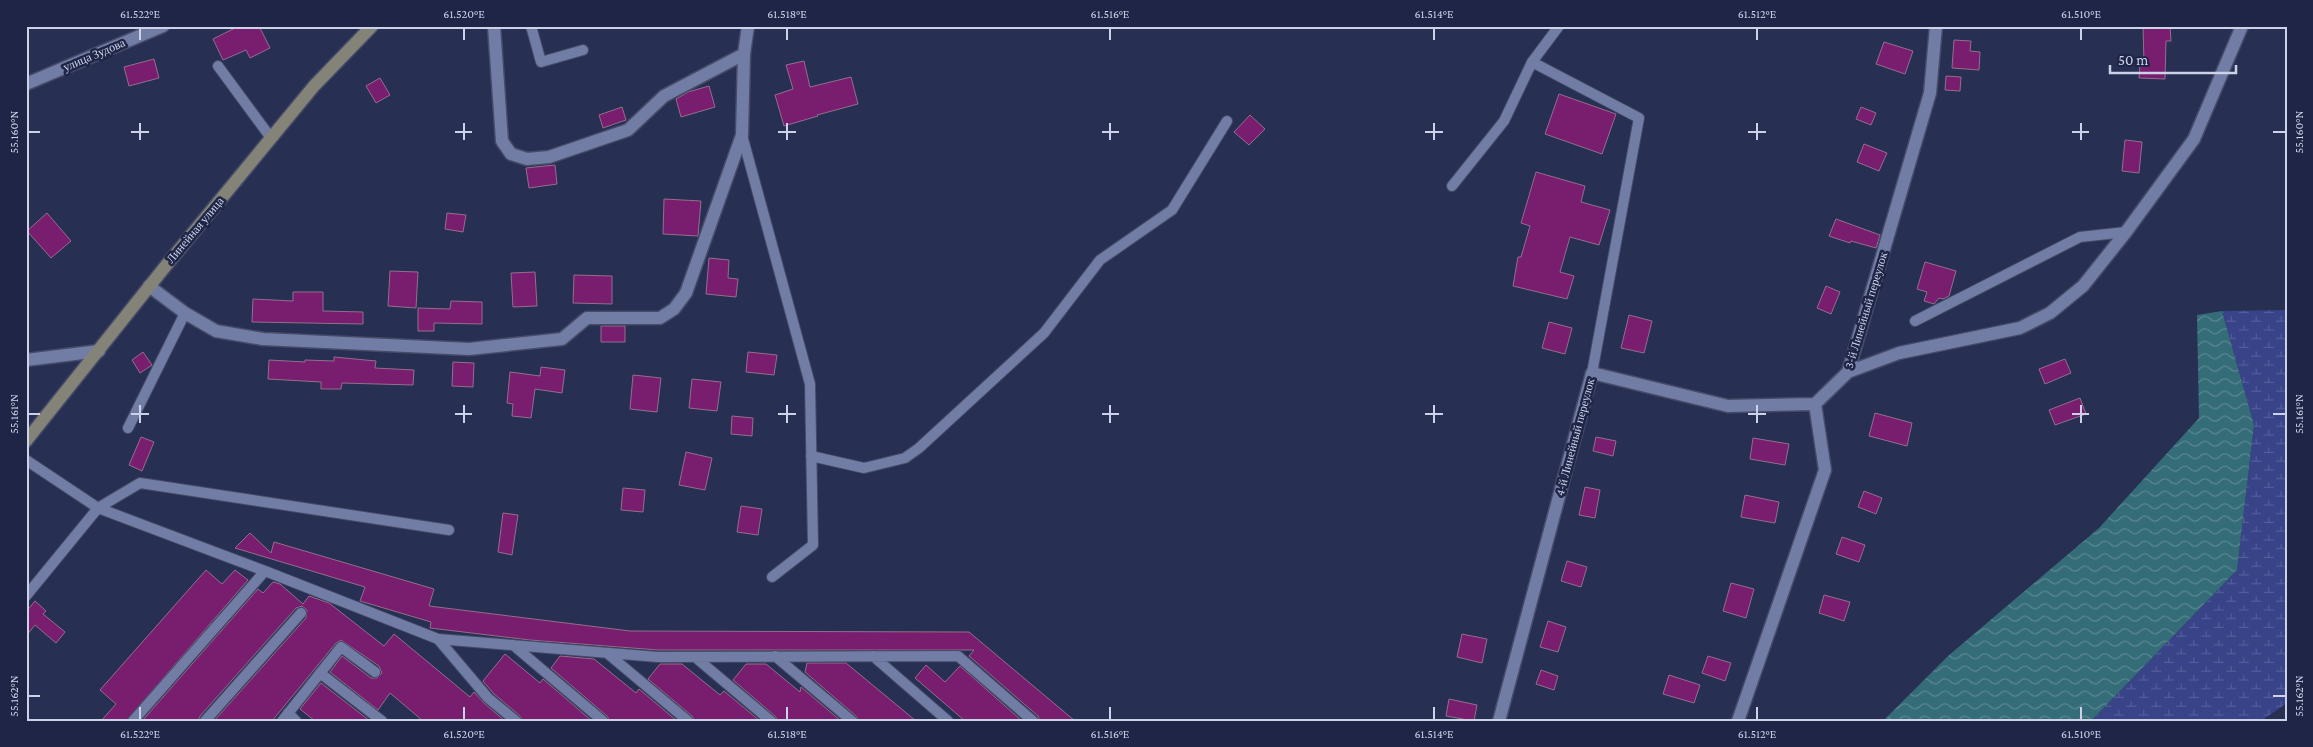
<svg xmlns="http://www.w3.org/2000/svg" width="2313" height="747" font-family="'Crimson Pro',serif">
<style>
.wetland{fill:url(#wetland-marsh)}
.water{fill:url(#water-waves)}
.building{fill:#791e6f;stroke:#936e8c}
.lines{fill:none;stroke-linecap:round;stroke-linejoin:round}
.lane-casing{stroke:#454b68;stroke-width:12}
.street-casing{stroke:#454b68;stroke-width:15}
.secondary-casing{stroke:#454b68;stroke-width:15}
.lane{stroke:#727da5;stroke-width:10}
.street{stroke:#727da5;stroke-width:12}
.secondary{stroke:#848377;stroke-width:12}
.ticks{fill:none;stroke:#ccd3e9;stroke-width:2}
.labels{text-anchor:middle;stroke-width:5;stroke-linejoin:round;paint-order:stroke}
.street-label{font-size:12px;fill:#ccd3e9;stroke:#1e2546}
.neatline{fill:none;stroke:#ccd3e9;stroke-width:2}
.ticks-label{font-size:12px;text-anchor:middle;fill:#ccd3e9}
</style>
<defs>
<pattern id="wetland-marsh" width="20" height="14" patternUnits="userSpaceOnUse" patternTransform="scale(1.25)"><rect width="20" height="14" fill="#384388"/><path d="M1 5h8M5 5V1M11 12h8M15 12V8" fill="none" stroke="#545d99"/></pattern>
<pattern id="water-waves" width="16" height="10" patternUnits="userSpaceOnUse" patternTransform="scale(1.25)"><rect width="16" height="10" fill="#346c78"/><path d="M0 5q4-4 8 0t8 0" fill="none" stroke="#5a8792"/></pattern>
</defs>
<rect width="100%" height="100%" fill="#272f52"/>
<path class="wetland" d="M2287,310v393l-26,18h-170l146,-151 17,-145 -32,-114z"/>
<path class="water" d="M2222,311l32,114 -17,145 -146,151h-208l65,-65 151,-128 100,-110 -2,-103z"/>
<path class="building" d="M239,26h20l11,22 -20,10 -4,-8 -23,10 -10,-21z
M2143,26h27l1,15h-5l-1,38 -26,-1 1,-15h4z
M1954,40l17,1 -1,10 10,1 -1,18 -27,-2z
M1884,42l29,9 -8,23 -29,-10z
M154,59l5,19 -30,8 -5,-19z
M804,61l6,26 41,-10 7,27 -41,11 1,1 -34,10 -9,-31 18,-6 -7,-24z
M1946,76l15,1 -1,14 -15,-1z
M380,78l10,17 -14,8 -10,-17z
M709,86l6,21 -34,10 -5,-18 12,-7z
M1559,94l57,20 -14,40 -57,-20z
M622,107l4,13 -23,8 -4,-13z
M1861,107l15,6 -5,12 -15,-6z
M1250,115l15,14 -16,16 -15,-13z
M2125,140l17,2 -3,31 -17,-2z
M1864,144l23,9 -8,18 -22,-9z
M555,165l2,19 -28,4 -3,-20z
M1536,172l49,14 -4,16 29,8 -11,35 -29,-8 -10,35 14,4 -7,23 -54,-13 5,-29h3l9,-31 -9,-3z
M664,199l37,2 -3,35 -35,-2z
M47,213l24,28 -20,17 -24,-27z
M447,213l19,2 -3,17 -18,-3z
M1836,219l44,16 -4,13 -25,-7 -1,2 -21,-7z
M709,258l20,2 -1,18 10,1 -2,18 -30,-3z
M1925,262l31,9 -7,25 -6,3 -4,-1 -5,6 -10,-3 3,-9 -10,-3z
M390,271l28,1 -2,36 -28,-2z
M535,272l2,34 -24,1 -2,-34z
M574,275l38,1v28l-39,-1z
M1826,286l14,6 -9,22 -14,-6z
M293,292h30v19l40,1v12l-111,-2 1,-23 40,2z
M451,301l31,1v22l-48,-1v8h-16v-23l32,1z
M1629,315l23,6 -8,32 -23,-5z
M1549,322l23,6 -7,26 -23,-6z
M601,326h24v16h-24z
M143,352l9,13 -12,8 -8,-13z
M748,352l29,3 -3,20 -28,-3z
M334,357l42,4 -1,7 39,2 -1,15 -71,-2 -1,6h-20v-7l-53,-3 1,-19 36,2v-2l29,1z
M2065,359l6,14 -26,11 -6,-15z
M453,362l21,1 -1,24 -21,-1z
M541,367l24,3 -3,23 -27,-4 -4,29 -19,-2 1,-12 -6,-1 3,-31 30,4z
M633,375l28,3 -4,34 -27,-3z
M692,379l29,3 -4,29 -28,-3z
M2080,398l6,16 -31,11 -6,-15z
M1875,413l37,10 -5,23 -38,-10z
M732,416l21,2 -1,18 -21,-2z
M141,437l13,5 -12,29 -13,-6z
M1596,437l20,4 -3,15 -20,-5z
M1753,438l36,6 -4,21 -35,-6z
M686,452l26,6 -7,32 -26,-5z
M1585,487l15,3 -5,28 -16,-3z
M623,488l22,2 -2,22 -22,-2z
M1864,491l18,7 -6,16 -18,-7z
M1745,495l34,7 -4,21 -34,-6z
M741,506l21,3 -4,26 -21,-3z
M503,513l15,2 -6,40 -14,-3z
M250,533l21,20 3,-11 160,47 -5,17 201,25 339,1 106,89h-35l-2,-5 -69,-60 5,-6h-316l-128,-10 -100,-12 1,-6 -71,-21 5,-14 -130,-39z
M1842,537l23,8 -6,17 -23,-8z
M1567,561l20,6 -6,20 -20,-6z
M206,570l16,14 13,-14 13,10 -122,141h-25l15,-17 -16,-14z
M273,582l7,2 23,20 6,-8 20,7 55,43 10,-12 76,63 4,-5 10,11 21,18h-82l-33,-28 -12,17 -48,-38 12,-16 29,22h6l5,-5 -3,-7 -38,-26 -5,3 -64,78h-58l92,-103 1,-8 -5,-4 -6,2 -96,108 -2,5h-56l116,-132 5,4z
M1731,583l23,6 -8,29 -23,-7z
M1824,595l26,7 -6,19 -25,-8z
M35,601l11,10 -3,3 22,18 -9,11 -21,-18 -9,11v-24z
M1548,621l18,6 -8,25 -18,-5z
M1462,634l25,5 -5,24 -25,-6z
M505,654l35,29 3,-4 49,42h-69l-3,-5 -27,-23 -10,-12z
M560,656l34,3 42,34 3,-4 38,32h-67l-3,-5 -56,-48z
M1708,656l23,7 -6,18 -23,-8z
M807,663h39l70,58h-57l-3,-5 -51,-44z
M660,664h22l38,31 4,-4 36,30h-65l-3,-5 -44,-37z
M746,664h20l34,28 1,-5 40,34h-63l-3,-5 -42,-36z
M926,665l19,17 15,-16 62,55h-57l-50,-43z
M1541,670l17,6 -4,14 -18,-6z
M1669,675l31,10 -6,18 -31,-9z
M321,683l49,38h-55l-15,-12z
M1449,699l28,6 -3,16 -28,-5z"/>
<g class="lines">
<g class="lane-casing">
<path id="lane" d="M531,26l10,36 42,-12
M1532,62l107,56 -47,255
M218,66l53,72
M742,135l68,249 3,161 -41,32
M1452,186l52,-65 28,-59 27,-36
M1915,321l165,-84 46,-5
M128,428l57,-115
M811,456l53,12 41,-10 14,-10 125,-115 56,-73 72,-50 55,-89
M26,460l72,48 167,63 173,68 220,18 300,-1 75,65
M26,596l72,-88 42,-25 309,47
M438,639l50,59 28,23
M513,645l90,76
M607,653l81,68
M775,656l77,65
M873,656l75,65
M695,657l76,64
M320,673l62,48
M288,713l8,8
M133,721l132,-150
M205,721l96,-108
M282,721l59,-74 34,25"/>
</g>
<g class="street-casing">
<path id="street" d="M494,26l8,115 9,13 16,5 22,-2 79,-27 36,-34 80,-42
M26,84l137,-58
M149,286l36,27 31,18 47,8 206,10 93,-10 25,-21h73l14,-9 12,-16 56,-158 2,-81 4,-28
M26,360l73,-9
M1848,372l51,-19 121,-25 30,-15 33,-27 43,-54 68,-93 48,-113
M1499,721l93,-348 136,33 87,-2
M1738,721l87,-251 -10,-66 33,-32 82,-279 6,-67"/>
</g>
<g class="secondary-casing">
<path id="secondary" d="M26,441l138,-173 150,-182 58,-60"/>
</g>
<use href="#lane" class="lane"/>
<use href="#street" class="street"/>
<use href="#secondary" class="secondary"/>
</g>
<path class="ticks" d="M140,28v12M464,28v12M787,28v12M1110,28v12M1434,28v12M1757,28v12M2081,28v12M140,123v17M464,123v17M787,123v17M1110,123v17M1434,123v17M1757,123v17M2081,123v17M28,132h12M131,132h18M455,132h17M778,132h18M1102,132h17M1425,132h18M1748,132h18M2072,132h17M2273,132h13M140,405v18M464,405v18M787,405v18M1110,405v18M1434,405v18M1757,405v18M2081,405v18M28,414h12M131,414h18M455,414h17M778,414h18M1102,414h17M1425,414h18M1748,414h18M2072,414h17M2273,414h13M28,696h12M2273,696h13M140,707v13M464,707v13M787,707v13M1110,707v13M1434,707v13M1757,707v13M2081,707v13"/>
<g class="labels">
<g class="street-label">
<text transform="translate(94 55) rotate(-23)" y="4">улица Зудова</text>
<text transform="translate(195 230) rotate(-50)" y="4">Линейная улица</text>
<text transform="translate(1866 310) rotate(-73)" y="4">3-й Линейный переулок</text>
<text transform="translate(1575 437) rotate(-75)" y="4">4-й Линейный переулок</text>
</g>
</g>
<rect width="2313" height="747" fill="none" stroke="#1e2546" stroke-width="55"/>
<path d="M2110 65v8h126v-8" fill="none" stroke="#ccd3e9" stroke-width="2.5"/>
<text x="2118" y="65" font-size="15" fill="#ccd3e9" stroke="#1e2546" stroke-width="4" paint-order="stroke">50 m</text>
<rect x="28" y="28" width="2258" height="692" class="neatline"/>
<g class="ticks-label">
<text x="140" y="18">61.522°E</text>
<text x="464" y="18">61.520°E</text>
<text x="787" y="18">61.518°E</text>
<text x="1110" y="18">61.516°E</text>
<text x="1434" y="18">61.514°E</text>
<text x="1757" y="18">61.512°E</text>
<text x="2081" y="18">61.510°E</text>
<text transform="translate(2299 132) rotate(-90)" y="4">55.160°N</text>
<text transform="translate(14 132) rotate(-90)" y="4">55.160°N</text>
<text transform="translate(2299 414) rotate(-90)" y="4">55.161°N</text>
<text transform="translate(14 414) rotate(-90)" y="4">55.161°N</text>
<text transform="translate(2299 696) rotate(-90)" y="4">55.162°N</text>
<text transform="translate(14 696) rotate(-90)" y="4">55.162°N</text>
<text x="140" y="738">61.522°E</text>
<text x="464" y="738">61.520°E</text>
<text x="787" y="738">61.518°E</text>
<text x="1110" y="738">61.516°E</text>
<text x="1434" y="738">61.514°E</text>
<text x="1757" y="738">61.512°E</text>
<text x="2081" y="738">61.510°E</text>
</g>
</svg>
